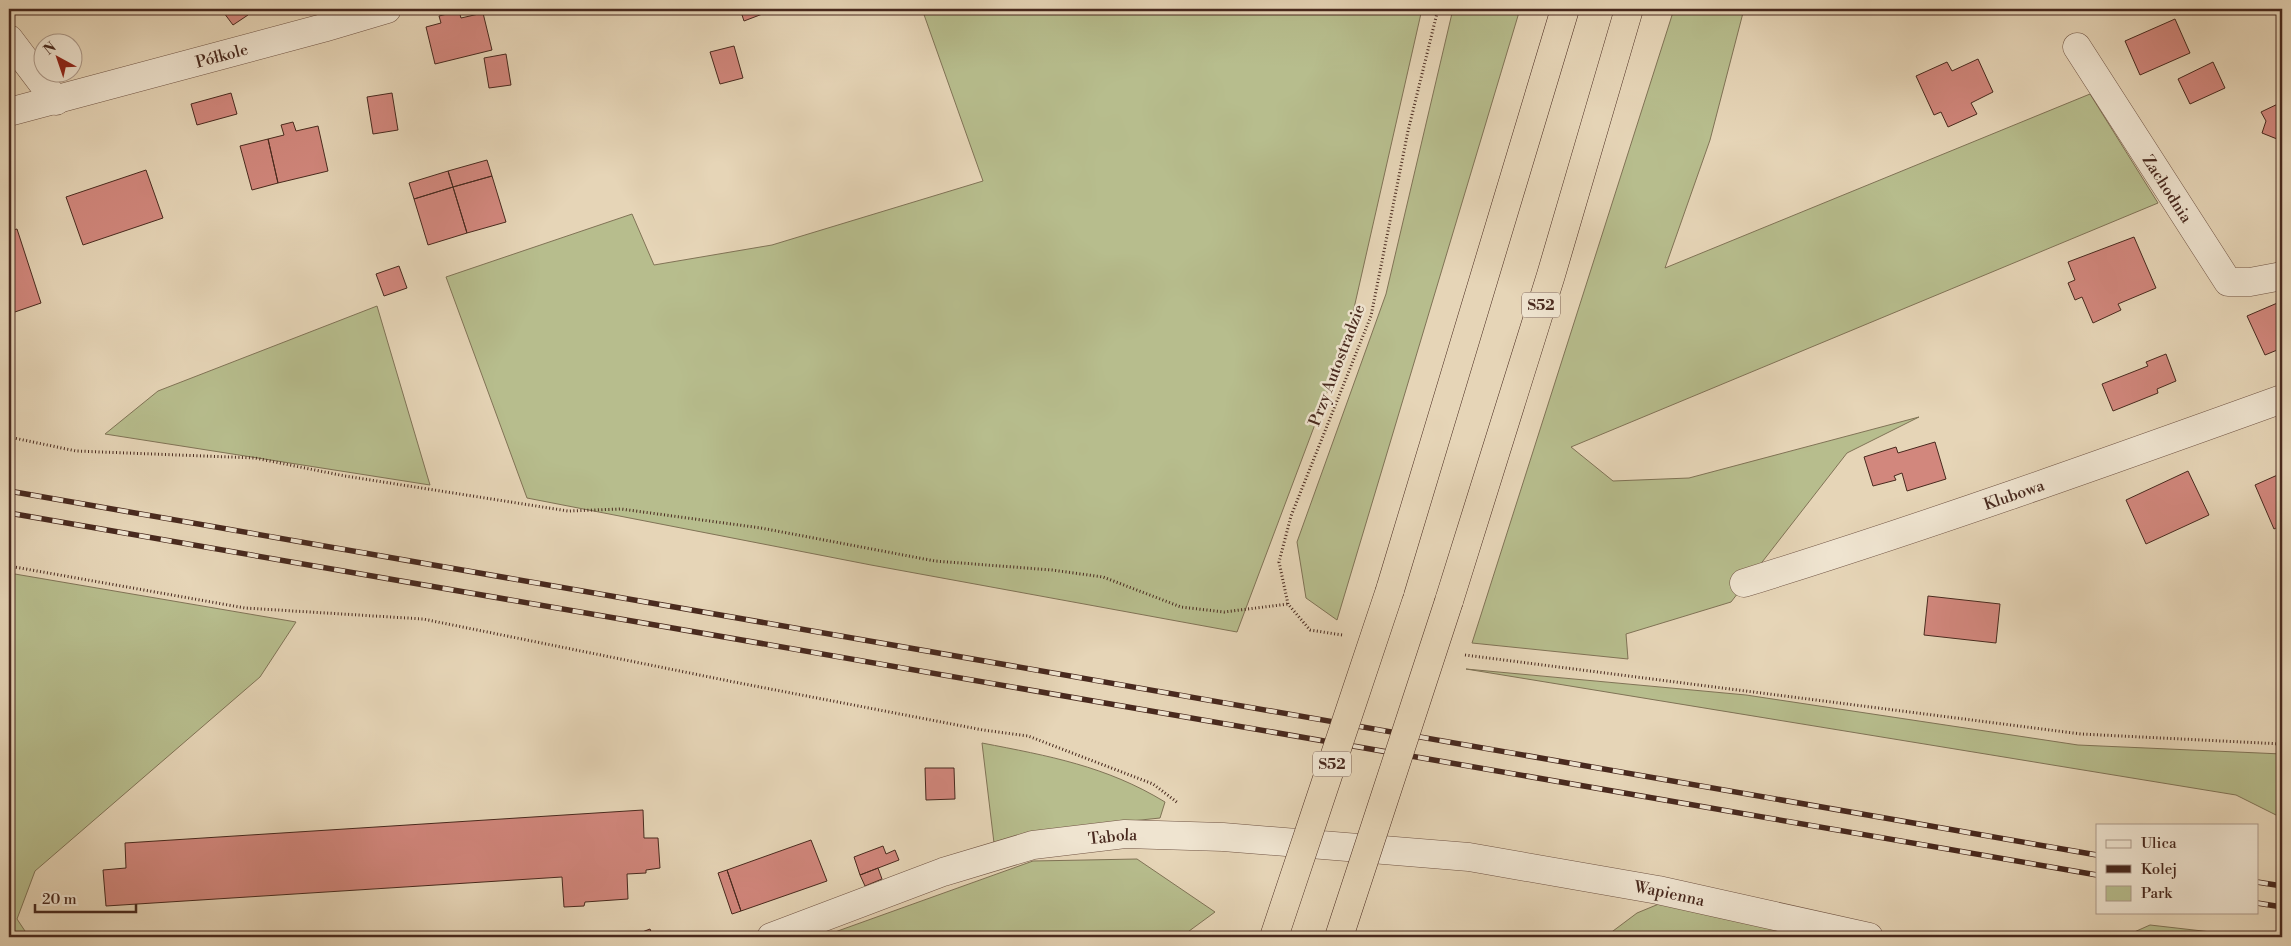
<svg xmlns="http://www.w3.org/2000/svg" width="2291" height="946" font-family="'Libre Bodoni',serif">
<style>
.green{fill:#b7bd8d;stroke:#807356}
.building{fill:#d2877d;stroke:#48291e}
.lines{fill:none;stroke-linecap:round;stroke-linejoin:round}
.minor-casing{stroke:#705444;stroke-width:29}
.motorway-casing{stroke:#48291e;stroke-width:29}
.path{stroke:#48291e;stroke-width:3;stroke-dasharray:1 2.5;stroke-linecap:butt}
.minor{stroke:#efe4d0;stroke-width:28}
.motorway{stroke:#e6d5b7;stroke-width:28}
.rail-casing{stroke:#48291e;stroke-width:5.5}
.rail{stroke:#efe4d0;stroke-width:4;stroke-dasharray:11;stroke-linecap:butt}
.motorway-bridge-casing{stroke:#48291e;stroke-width:29;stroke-linecap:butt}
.motorway-bridge{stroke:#e6d5b7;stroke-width:28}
.labels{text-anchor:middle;stroke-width:5;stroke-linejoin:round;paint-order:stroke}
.shield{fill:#efe4d0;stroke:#7a6153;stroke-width:1}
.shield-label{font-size:15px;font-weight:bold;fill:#48291e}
.street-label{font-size:16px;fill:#48291e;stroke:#efe4d0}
</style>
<rect width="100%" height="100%" fill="#e6d5b7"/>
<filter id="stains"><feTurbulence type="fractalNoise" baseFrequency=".004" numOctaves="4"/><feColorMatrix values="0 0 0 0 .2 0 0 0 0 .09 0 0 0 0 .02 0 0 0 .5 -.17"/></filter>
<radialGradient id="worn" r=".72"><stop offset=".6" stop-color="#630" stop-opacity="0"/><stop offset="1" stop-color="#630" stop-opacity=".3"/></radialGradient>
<path class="green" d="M922,9h500l-75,330 -110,293 -366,-67 -344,-67 -81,-221 186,-63 22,51 118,-20 211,-64z
M1453,9h67l-183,611 -31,-22 -9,-56 89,-248z
M1674,9h70l-34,131 -45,128 425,-174 68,109 -587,244 42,34 76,-3 230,-61 -72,36 -116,149 -105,32 2,25 -156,-16z
M377,306l53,179 -325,-51 53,-43z
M9,573l287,49 -36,55 -225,194 -18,48 12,18h-20z
M1466,669l280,26 332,50 204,9v64l-46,-23z
M982,743c67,13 124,23 183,59l-5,16 -77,8 -89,17z
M1137,859l78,53 -34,25h-360l212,-76z
M1666,901l151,36h-212l32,-24z
M2150,925l105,12h-132z"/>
<path class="building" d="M221,9h23l4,6 -15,10z
M740,9h24l1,4 -21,8z
M459,11l2,7 22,-5 9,37 -57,14 -9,-37 15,-4 -2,-7z
M2175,19l15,34 -50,22 -15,-34z
M734,46l9,32 -23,6 -10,-32z
M506,54l5,31 -22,3 -5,-30z
M1978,59l15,33 -22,11 6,11 -29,13 -7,-15 -7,3 -18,-39 31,-14 5,9z
M2213,62l12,26 -35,16 -12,-25z
M231,93l6,21 -40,11 -6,-21z
M392,93l6,37 -25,4 -6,-37z
M2282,102v39l-20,-8 4,-12 -5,-9z
M293,122l3,9 22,-5 10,45 -50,12 -10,-44 16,-4 -3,-10z
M268,139l10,44 -26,7 -12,-44z
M487,160l5,16 -39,11 -5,-16z
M146,170l17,48 -80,27 -17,-48z
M448,171l5,16 -39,12 -5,-16z
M492,176l14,46 -39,11 -14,-46z
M453,187l14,46 -39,12 -14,-46z
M17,229l24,74 -32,11v-83z
M2134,237l22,51 -38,16 3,6 -28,13 -11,-26 -7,3 -7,-17 7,-3 -7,-18z
M399,266l8,22 -23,8 -8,-22z
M2282,301v47l-17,7 -18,-39z
M2166,354l10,27 -19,8 1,4 -45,18 -11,-27 46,-18 -2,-4z
M1935,442l11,37 -39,12 -5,-18 -8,3 2,4 -23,6 -9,-29 32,-10 2,6z
M2188,471l21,44 -63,29 -20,-44z
M2282,473v52l-8,4 -19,-44z
M1928,596l72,8 -4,39 -72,-8z
M925,768h29l1,31 -29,1z
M643,810l1,28h14l2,30 -14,2v3l-19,1 1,25 -43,3 -1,4 -20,1 -2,-30 -456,29 -3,-36 23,-2 -1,-25z
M811,840l16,41 -86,30 -14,-41z
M883,846l3,8 9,-4 4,10 -39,15 -6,-18z
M878,868l4,11 -17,7 -5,-11z
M727,870l14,41 -9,3 -14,-41z
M650,929l3,8h-24z"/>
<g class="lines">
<g class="minor-casing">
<g id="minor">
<path d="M9,39l47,62"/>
<path id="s1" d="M2077,47l151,235h22l32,-6"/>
<path id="s2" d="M9,112l314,-84 64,-19"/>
<path id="s3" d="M1744,583c181,-56 360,-120 538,-184"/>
<path id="s4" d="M771,937l172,-65 90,-27 92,-11 98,3 246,20 189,33 211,47"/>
</g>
</g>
<g class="motorway-casing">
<path id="motorway" d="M1390,590l175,-581
M1449,601l102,-326 78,-266"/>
</g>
<path class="path" d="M9,437l67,14 179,7 90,18 223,35 53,-2 140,19 174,33 117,9 51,7 78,30 43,5 64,-8
M9,566l236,42 178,11 311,63 249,48 45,6 125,48 25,19
M1342,635l-32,-5 -22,-26 -9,-42 12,-46 80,-200 37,-185 30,-122
M1465,655l616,79 201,10"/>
<use href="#minor" class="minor"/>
<use href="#motorway" class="motorway"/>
<g class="rail-casing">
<path id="rail" d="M9,491l2088,364
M9,513l2088,362
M2257,882l25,4
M2257,903l25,4"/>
</g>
<use href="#rail" class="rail"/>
<g class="motorway-bridge-casing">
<path id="motorway-bridge" d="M1274,937l116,-347
M1339,937l110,-336"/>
</g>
<use href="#motorway-bridge" class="motorway-bridge"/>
</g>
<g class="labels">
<g class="shield">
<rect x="1522" y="292.5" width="38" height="25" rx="4"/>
<rect x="1313" y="751.5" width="38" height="25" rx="4"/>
</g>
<g class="shield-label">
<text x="1541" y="310">S52</text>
<text x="1332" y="769">S52</text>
</g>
<g class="street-label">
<text dy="6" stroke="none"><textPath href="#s2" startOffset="220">Półkole</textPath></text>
<text dy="6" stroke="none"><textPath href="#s1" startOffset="168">Zachodnia</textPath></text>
<text transform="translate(1336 365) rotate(-69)" y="6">Przy Autostradzie</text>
<text dy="6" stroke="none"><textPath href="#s3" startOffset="284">Klubowa</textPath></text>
<text dy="6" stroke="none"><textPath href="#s4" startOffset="358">Tabola</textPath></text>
<text dy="6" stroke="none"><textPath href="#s4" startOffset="919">Wapienna</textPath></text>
</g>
</g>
<rect width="2291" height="946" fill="none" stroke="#e6d5b7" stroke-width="30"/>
<rect x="10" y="10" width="2271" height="926" fill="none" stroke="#48291e" stroke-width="2.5"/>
<rect x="15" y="15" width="2261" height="916" fill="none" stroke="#48291e"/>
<rect x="2096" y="824" width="162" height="90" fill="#efe4d0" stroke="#ac9989"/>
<rect x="2106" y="840" width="25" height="8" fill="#efe4d0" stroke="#ac9989"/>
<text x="2141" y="848" font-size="15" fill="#48291e">Ulica</text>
<rect x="2106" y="865" width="25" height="8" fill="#48291e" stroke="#ac9989"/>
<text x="2141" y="874" font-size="15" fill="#48291e">Kolej</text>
<rect x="2106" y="886" width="25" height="15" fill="#b7bd8d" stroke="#ac9989"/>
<text x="2141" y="898" font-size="15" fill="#48291e">Park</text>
<g transform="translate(58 58) rotate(320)"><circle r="24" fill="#efe4d0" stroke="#ac9989"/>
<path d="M0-4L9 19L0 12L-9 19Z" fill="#8f2418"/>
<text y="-8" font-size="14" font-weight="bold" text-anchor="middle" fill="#48291e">N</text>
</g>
<path d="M35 904v8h101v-8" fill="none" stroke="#48291e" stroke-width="2.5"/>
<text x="42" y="904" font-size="15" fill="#48291e" stroke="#efe4d0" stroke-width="4" paint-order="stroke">20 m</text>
<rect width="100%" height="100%" filter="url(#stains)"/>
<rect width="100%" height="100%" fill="url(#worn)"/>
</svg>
